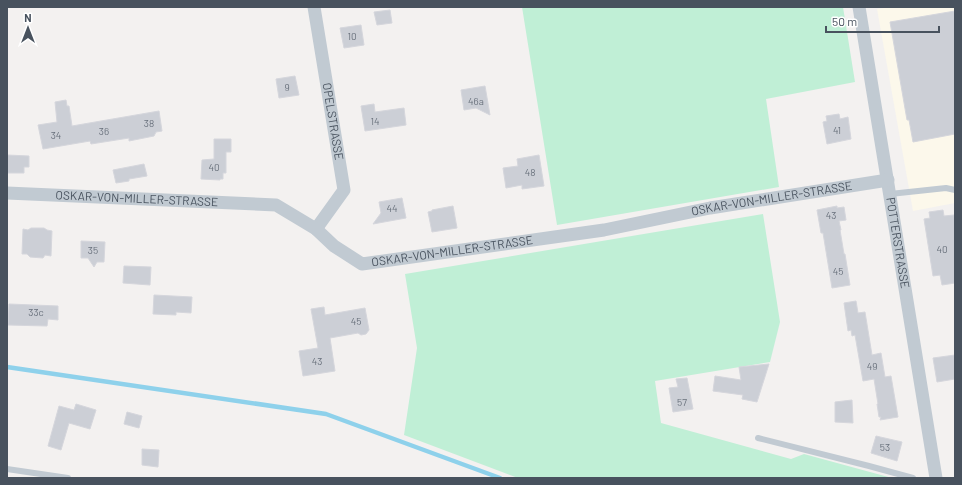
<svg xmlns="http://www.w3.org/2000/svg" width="962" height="485" font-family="Barlow,sans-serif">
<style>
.commercial{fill:#fcf8eb}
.green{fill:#c0efd6}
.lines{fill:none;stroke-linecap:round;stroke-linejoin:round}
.stream{stroke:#8ed1eb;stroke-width:4.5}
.building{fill:#cccfd6;stroke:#d5d6dc}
.service{stroke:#c1cad2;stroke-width:6}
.minor{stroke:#c1cad2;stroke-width:13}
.labels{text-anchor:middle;stroke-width:4;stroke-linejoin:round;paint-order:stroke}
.number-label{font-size:10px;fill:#69717c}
.street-label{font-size:12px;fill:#48525e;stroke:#fff}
</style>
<rect width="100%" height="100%" fill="#f3f1f0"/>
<path class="commercial" d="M891,7h64v196l-42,8 -36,-202z"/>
<path class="green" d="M522,7h321l12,75 -89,17 13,88 -222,38z
M763,214l17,108 -10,40 -115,19 6,42 130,36 13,-5 88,24h-374l-114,-43 13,-87 -12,-74z"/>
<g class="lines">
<path class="stream" d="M7,367l319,47 174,64"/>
</g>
<path class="building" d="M390,10l2,13 -15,2 -3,-13z
M955,11v123l-42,8 -4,-22h-2l-17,-98z
M361,25l3,20 -20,3 -4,-20z
M295,76l4,19 -20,3 -3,-19z
M485,86l5,29 -14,-7 -12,2 -3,-20z
M66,100l1,6h2l3,20 87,-15 3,20 -6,1 -2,4 -25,5v-3l-38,6 -1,-3 -47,8 -5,-24 19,-3 -2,-20z
M374,104l1,8 29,-4 2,17 -41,6 -4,-25z
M839,114l1,5 8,-2 3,22 -24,5 -4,-22 4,-1 -1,-5z
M214,139h17v13h-5v21h-3v6h-3v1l-19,-1 1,-19 12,-1z
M7,155l22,1v11h-5v6h-17z
M539,155l5,31 -22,3v-4l-16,3 -3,-20 15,-2 -1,-7z
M144,164l3,12 -18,3v2l-13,2 -3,-13z
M402,198l4,20 -33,6 8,-11 -2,-11z
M453,206l4,22 -25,4 -4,-20 4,-1v-1z
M837,206v2l7,-1 2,13 -7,1 2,9h-1l4,24h1l5,31 -18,3 -9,-55h-2l-4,-23z
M943,210l1,6 10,-1 1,7v61l-13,2 -2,-10 -7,1 -9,-57 6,-1 -1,-6z
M31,228h13l3,2 5,1 -1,25 -6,-1 -2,3 -13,-1 -3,-3h-5l1,-25 5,1z
M81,241l24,1 -1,20h-7l-3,5 -6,-9h-7z
M124,266l27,1 -1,18 -27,-2z
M154,295l38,2 -1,16 -15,-1v3l-23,-1z
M856,301l2,12 7,-1 7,43 9,-2 4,24 6,-1 7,41 -18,3 1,-3h-2l-2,-13h1l-4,-25 -11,2 -8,-46 -3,1 -1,-6 -3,1 -4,-28z
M9,304l49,2v14l-10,-1 -1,7 -39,-1z
M324,307l1,8 40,-7 4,22 -3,4 -5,1 -3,-2 -28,5 5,33 -32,5 -4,-25 19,-3 -7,-39z
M955,355v24l-18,3 -4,-24z
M769,364l-12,38 -15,-3 1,-4 -30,-4 2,-15 26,4 -2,-13z
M687,378l6,31 -20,3 -4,-24 9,-1 -2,-8z
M852,400l1,23 -18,-1v-20z
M76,404l20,6 -6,19 -21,-6 -8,27 -13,-4 11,-40 15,4z
M127,412l15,4 -3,12 -15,-4z
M876,436l26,6 -5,19 -26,-8z
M142,449l17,1 -1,17 -16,-2z"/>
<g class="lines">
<path class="service" d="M890,194l56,-6 9,2
M758,438l111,28 44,12
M7,469l61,9"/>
<g class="minor">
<path id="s1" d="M314,7l30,183 -28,39"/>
<path id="s2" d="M859,7l77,471"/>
<path id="s3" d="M7,193l269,12 40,24 18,17 28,18 242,-34 106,-22 178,-28"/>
</g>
</g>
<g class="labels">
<g class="number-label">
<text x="352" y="40">10</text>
<text x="287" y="91">9</text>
<text x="476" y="105">46a</text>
<text x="375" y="125">14</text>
<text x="149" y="127">38</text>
<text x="837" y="134">41</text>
<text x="104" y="135">36</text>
<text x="56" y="139">34</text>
<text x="214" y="171">40</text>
<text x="530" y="176">48</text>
<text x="392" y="212">44</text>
<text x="831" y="219">43</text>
<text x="942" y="253">40</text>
<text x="93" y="254">35</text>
<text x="838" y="275">45</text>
<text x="36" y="316">33c</text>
<text x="356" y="325">45</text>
<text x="317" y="365">43</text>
<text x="872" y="370">49</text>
<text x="682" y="406">57</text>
<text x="885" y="451">53</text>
</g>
<g class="street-label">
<text dy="4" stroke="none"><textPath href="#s1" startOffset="116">OPELSTRASSE</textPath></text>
<text dy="4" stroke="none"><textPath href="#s3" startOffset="130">OSKAR-VON-MILLER-STRASSE</textPath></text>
<text dy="4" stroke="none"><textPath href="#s3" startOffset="789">OSKAR-VON-MILLER-STRASSE</textPath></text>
<text dy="4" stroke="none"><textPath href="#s2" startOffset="239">POTTERSTRASSE</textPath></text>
<text dy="4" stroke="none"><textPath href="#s3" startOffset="465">OSKAR-VON-MILLER-STRASSE</textPath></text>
</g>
</g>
<rect width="962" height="485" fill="none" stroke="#48525e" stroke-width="16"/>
<g transform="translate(28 28)" stroke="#ffffff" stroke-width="3" paint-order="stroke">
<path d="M0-3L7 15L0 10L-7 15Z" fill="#48525e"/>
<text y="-6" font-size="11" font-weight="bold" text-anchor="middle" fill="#48525e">N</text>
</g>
<path d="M826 26v6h113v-6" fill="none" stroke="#48525e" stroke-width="2"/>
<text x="832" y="26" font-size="12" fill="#48525e" stroke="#ffffff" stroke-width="3" paint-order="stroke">50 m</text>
</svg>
